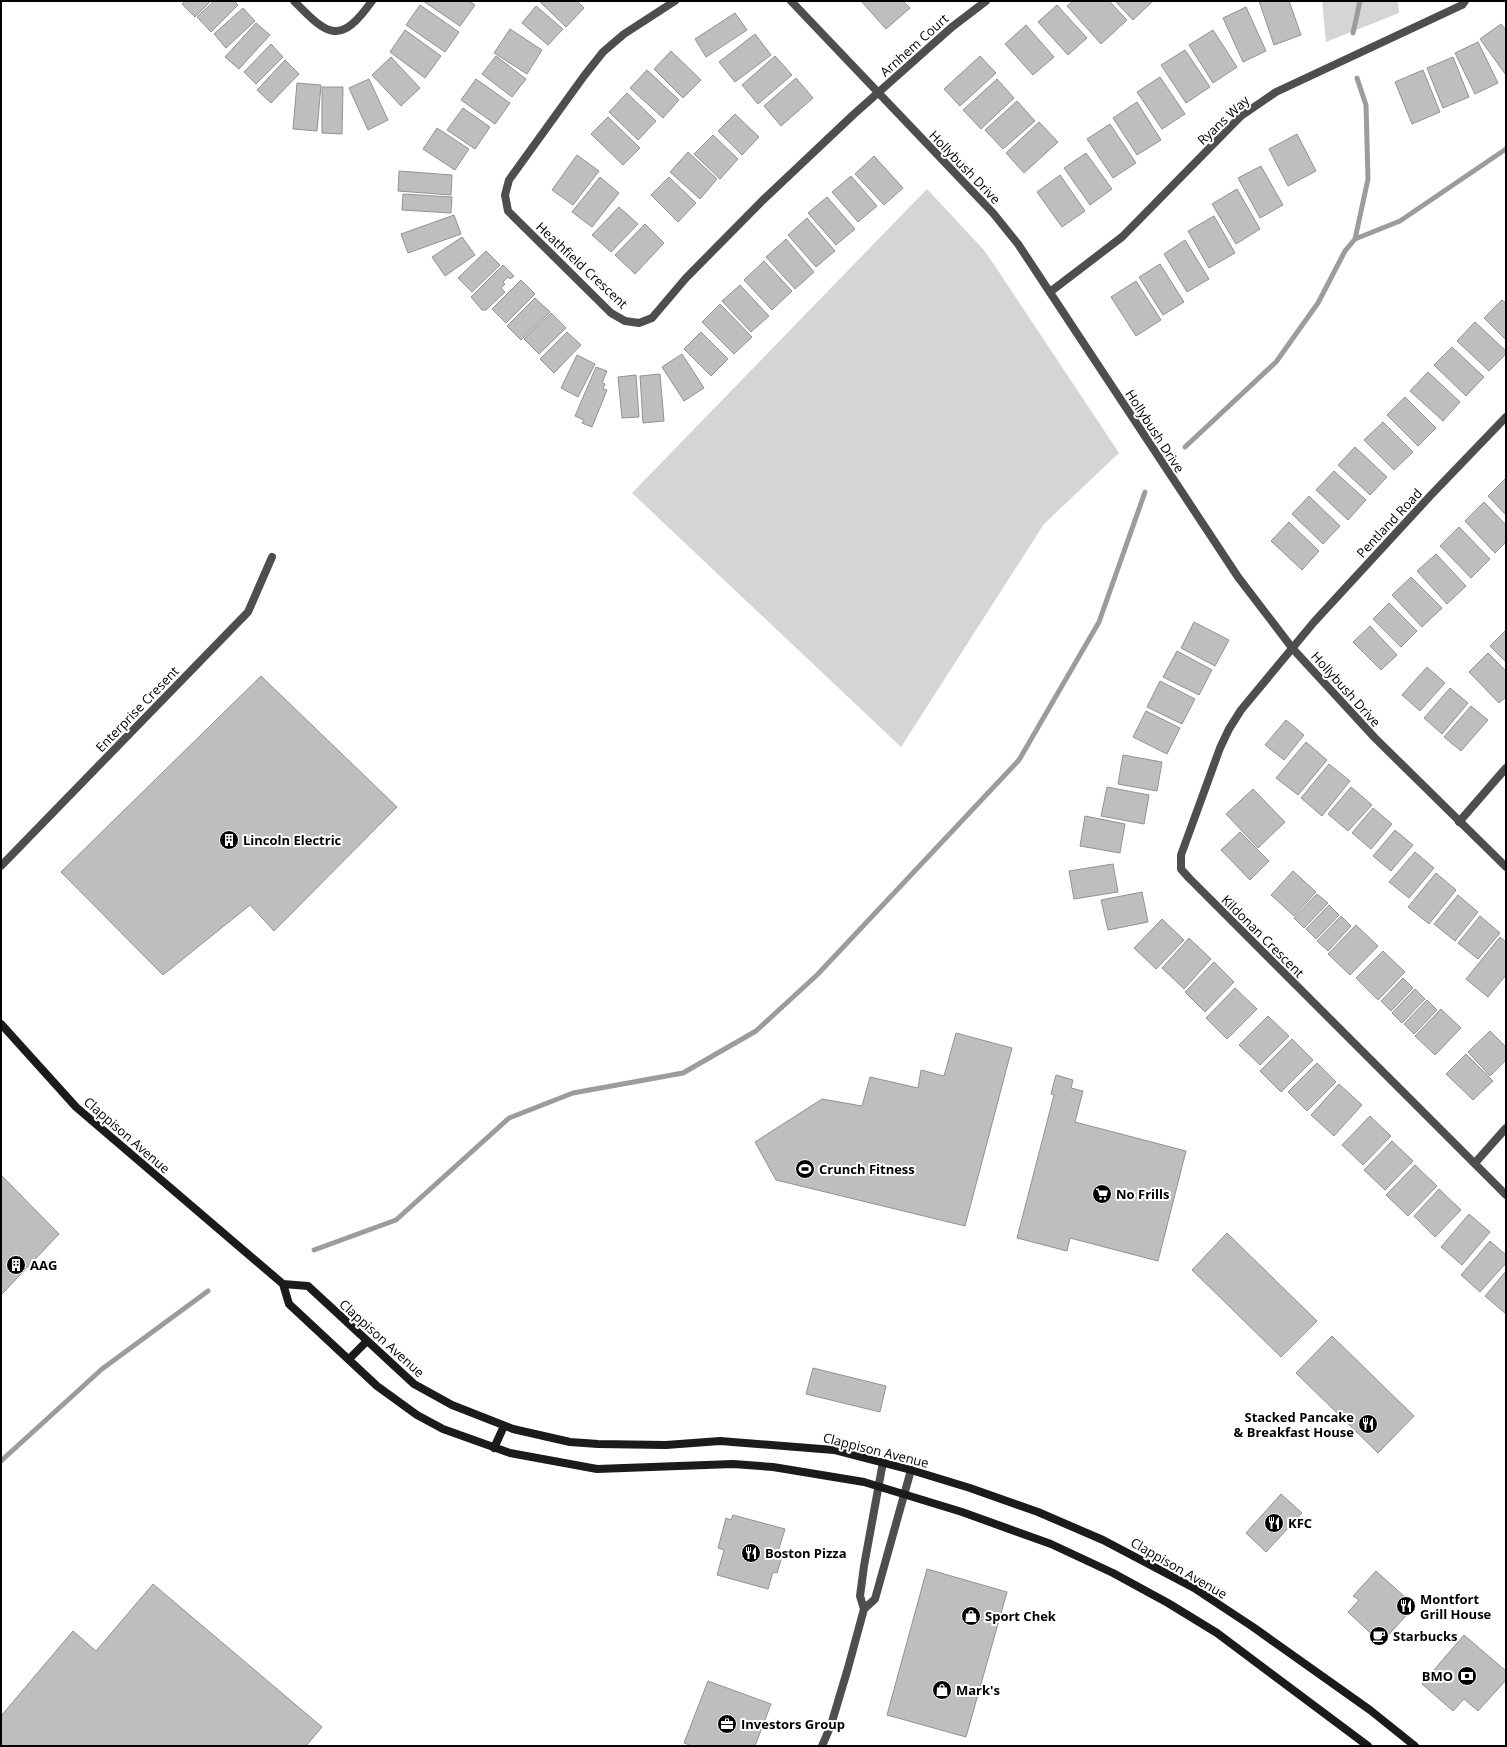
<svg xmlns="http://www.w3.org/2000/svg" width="1507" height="1747" font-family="'Open Sans',sans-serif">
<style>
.green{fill:#d5d5d5}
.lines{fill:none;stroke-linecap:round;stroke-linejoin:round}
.stream{stroke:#9c9c9c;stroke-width:5}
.building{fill:#bebebe;stroke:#929292}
.minor{stroke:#4e4e4e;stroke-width:8}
.tertiary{stroke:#4e4e4e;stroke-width:8}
.secondary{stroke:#1b1b1b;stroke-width:8}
.labels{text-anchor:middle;stroke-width:4;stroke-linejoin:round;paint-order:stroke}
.street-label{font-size:13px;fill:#000;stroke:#fff}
.poi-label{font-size:13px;font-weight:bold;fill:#000;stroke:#fff;text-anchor:start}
</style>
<rect width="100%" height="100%" fill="#fff"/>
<path class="green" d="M1322,1h76l1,12 -73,29z
M927,189l56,60 12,17 124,187 -75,71 -143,223 -269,-254z"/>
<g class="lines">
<path class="stream" d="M1353,33l7,-32
M1355,239l45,-18 106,-72
M1185,447l91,-85 42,-59 27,-52 10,-12 13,-60 -2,-74 -9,-27
M314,1250l82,-30 113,-102 64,-25 110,-20 73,-42 61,-56 202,-215 80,-138 46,-130
M1,1461l101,-92 106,-78"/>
</g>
<path class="building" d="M185,1h26l-16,16 -13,-13z
M214,1h20l4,4 -27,27 -14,-15z
M423,1h46l6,4 -15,21z
M539,1h38l7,7 -18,19z
M861,1h42l7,7 -24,21z
M1073,1h36l18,19 -26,24 -34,-38z
M1115,1h38l-20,19z
M1259,1h30l12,34 -27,10z
M420,5l39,27 -14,20 -39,-27z
M1057,5l30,33 -19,17 -30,-33z
M536,6l27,23 -15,16 -26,-22z
M1246,7l20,44 -23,11 -20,-44z
M243,8l12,13 -29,27 -12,-14z
M735,13l12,17 -41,27 -11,-18z
M256,23l14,12 -31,34 -14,-12z
M1501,24l5,6v45l-26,-36z
M1026,25l28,32 -21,18 -28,-31z
M510,29l32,21 -15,24 -33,-21z
M405,30l36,26 -16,22 -35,-26z
M1213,30l24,37 -24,16 -24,-38z
M755,34l16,21 -36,27 -16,-20z
M1478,42l20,41 -23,11 -20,-41z
M271,44l12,13 -27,27 -12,-12z
M1185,50l25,37 -24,16 -25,-38z
M671,51l30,29 -18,18 -29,-29z
M496,56l30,23 -14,18 -30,-23z
M775,56l17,19 -34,29 -16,-19z
M980,56l16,17 -36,33 -16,-17z
M391,57l29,31 -19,18 -29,-31z
M1453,57l16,40 -26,11 -16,-40z
M285,60l14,14 -28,29 -14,-13z
M647,70l32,30 -16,18 -33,-30z
M1423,70l17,42 -28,12 -17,-42z
M1160,77l25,37 -23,15 -25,-37z
M796,78l17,20 -32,28 -17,-20z
M369,79l19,41 -20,10 -19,-42z
M476,79l34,24 -15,21 -34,-24z
M997,79l17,19 -33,31 -18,-19z
M297,83l24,2 -4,46 -24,-2z
M322,87h21l-1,47 -20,-1z
M627,93l29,28 -18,19 -29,-28z
M1017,101l18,20 -32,28 -18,-19z
M1137,102l24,38 -24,15 -24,-37z
M463,108l27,19 -15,22 -28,-19z
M735,114l24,23 -17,18 -24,-24z
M608,117l32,31 -17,17 -32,-31z
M1039,122l19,20 -34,31 -18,-20z
M1110,124l26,39 -23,15 -26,-39z
M437,128l32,21 -14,21 -32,-21z
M1297,134l19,37 -28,15 -19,-37z
M713,135l25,24 -18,20 -26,-25z
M688,152l29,27 -17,20 -30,-27z
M1086,153l26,36 -22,16 -26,-37z
M577,155l22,16 -26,34 -21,-15z
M874,156l29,32 -19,17 -29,-31z
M1261,166l22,39 -23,13 -22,-40z
M399,171l53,4 -1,20 -53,-4z
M1060,175l25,36 -23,16 -25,-35z
M851,176l26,30 -19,16 -26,-30z
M600,177l19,16 -27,34 -20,-15z
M669,177l27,26 -18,19 -27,-27z
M1237,189l23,40 -24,15 -24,-40z
M403,194l49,3 -1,16 -49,-3z
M827,197l28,32 -19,16 -28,-32z
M619,207l19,17 -27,28 -19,-17z
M454,215l7,19 -53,19 -7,-19z
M1214,216l21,37 -26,15 -21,-37z
M807,218l28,33 -19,16 -28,-32z
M645,224l19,19 -29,31 -20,-19z
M462,237l13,18 -30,21 -13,-19z
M786,239l28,33 -19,17 -29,-32z
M1185,240l24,39 -22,13 -23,-38z
M486,251l14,14 -28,27 -14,-14z
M764,261l28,30 -20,19 -28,-30z
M1160,264l24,38 -21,13 -24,-38z
M503,265l11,11 -4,3 -2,-2 -5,5 2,2 -4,4 4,4 -19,18h-4l-11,-13z
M521,280l14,14 -29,29 -14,-14z
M1136,281l25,39 -25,16 -25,-39z
M740,285l29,31 -18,16 -29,-31z
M535,298l15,14 -29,28 -14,-14z
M1502,300l4,3v37l-22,-22z
M720,304l32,33 -18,17 -32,-32z
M551,313l15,15 -27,26 -15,-15z
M1475,322l31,29v3l-17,17 -32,-30z
M567,332l14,13 -27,28 -14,-14z
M701,332l27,27 -17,17 -27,-27z
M1452,347l32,30 -18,19 -32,-31z
M682,354l22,34 -20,13 -22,-34z
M577,355l18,9 -17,33 -17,-9z
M596,367l11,4 -5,12 3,1 -2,5 4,1 -15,37 -10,-4 2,-3 -9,-4z
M1428,372l32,30 -17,19 -33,-30z
M660,374l4,47 -21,2 -3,-47z
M636,375l3,42 -17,1 -4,-41z
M1405,397l31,31 -18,18 -31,-31z
M1383,422l30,30 -19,18 -30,-30z
M1355,447l32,30 -17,18 -32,-30z
M1334,471l32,29 -18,20 -32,-30z
M1506,478v37l-18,-19z
M1309,496l31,30 -17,18 -31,-30z
M1484,502l22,23v17l-11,11 -30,-32z
M1289,522l30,29 -17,19 -31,-29z
M1459,527l31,32 -19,19 -31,-32z
M1436,554l30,32 -19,18 -30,-33z
M1411,577l31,31 -20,19 -30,-32z
M1389,603l28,28 -16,16 -28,-28z
M1194,622l35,18 -14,26 -34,-18z
M1370,626l27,29 -16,15 -28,-28z
M1506,630v32l-16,-16z
M1177,651l35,19 -13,25 -36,-18z
M1488,653l18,18v26l-7,6 -30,-31z
M1427,667l18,16 -25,28 -18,-16z
M261,676l136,131 -123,124 -24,-26 -87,70 -102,-103z
M1160,681l35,18 -13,25 -35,-17z
M1450,688l18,15 -26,31 -18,-16z
M1471,706l17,14 -27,31 -17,-14z
M1146,711l34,17 -13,26 -34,-17z
M1286,720l18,15 -20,25 -19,-15z
M1306,742l21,18 -29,35 -22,-17z
M1123,755l39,7 -5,29 -39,-7z
M1329,764l21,17 -28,35 -21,-18z
M1107,787l42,8 -5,29 -43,-8z
M1351,787l21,18 -24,26 -20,-17z
M1253,789l32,33 -27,26 -32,-34z
M1373,808l19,16 -21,25 -19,-16z
M1085,816l40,8 -5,29 -40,-7z
M1395,830l18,15 -22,26 -18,-15z
M1240,832l29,29 -19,19 -29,-30z
M1415,852l19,16 -25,30 -20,-16z
M1113,864l5,28 -44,7 -5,-28z
M1293,871l23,21 -22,24 -23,-21z
M1436,873l20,17 -27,34 -21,-17z
M1142,892l6,30 -40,8 -7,-30z
M1317,894l11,9 -24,25 -10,-10z
M1458,895l20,17 -23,29 -21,-17z
M1329,905l10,10 -23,24 -10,-10z
M1341,916l10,10 -23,25 -11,-10z
M1480,916l20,17 -22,26 -20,-16z
M1162,919l22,21 -28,29 -22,-21z
M1356,925l22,21 -28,29 -22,-21z
M1500,937l6,5v33l-18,22 -22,-18z
M1189,938l22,21 -27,30 -22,-21z
M1383,951l22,21 -27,28 -22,-22z
M1214,962l20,20 -29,30 -20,-20z
M1403,978l10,10 -22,23 -10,-10z
M1235,988l22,21 -30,30 -21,-21z
M1415,989l10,10 -23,24 -10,-10z
M1427,1000l10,10 -23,24 -10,-10z
M1441,1009l20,19 -26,27 -20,-19z
M1268,1016l21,20 -29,29 -21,-20z
M1490,1031l16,16v13l-16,16 -22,-24z
M956,1033l56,15 -47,178 -189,-46 -21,-38 67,-43 40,7 8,-29 48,11 3,-18 23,6z
M1292,1039l21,21 -32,32 -21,-21z
M1466,1054l27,27 -20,19 -27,-26z
M1317,1063l19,19 -29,29 -19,-19z
M1056,1075l17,5 -2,8 12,3 -8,31 111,29 -28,110 -88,-23 -3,13 -50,-13 37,-143 -3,-1z
M1339,1084l23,21 -28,31 -23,-21z
M1370,1116l21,20 -28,29 -21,-20z
M1392,1141l21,20 -28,29 -21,-20z
M1415,1165l22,21 -29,30 -22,-21z
M1,1175l58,59 -58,61z
M1439,1189l22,21 -26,27 -21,-21z
M1469,1214l21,18 -28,33 -21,-18z
M1227,1233l90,88 -36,36 -89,-87z
M1490,1241l16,14v8l-26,29 -19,-17z
M1506,1271v43l-21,-18z
M1332,1336l82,80 -36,37 -82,-80z
M813,1368l73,18 -6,26 -74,-18z
M1281,1494l21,19 -36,39 -20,-19z
M733,1515l52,14 -8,26 5,2 -5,16 -4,-1 -5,17 -51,-14 7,-25 -6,-2 8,-30 5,2z
M927,1569l80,23 -41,145 -79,-22z
M1376,1571l39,35 -34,37 -33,-31 11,-12 -6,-4z
M153,1584l169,143 -16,19h-305v-30l72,-85 23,20z
M1464,1635l42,36v9l-28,31 -14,-12 -11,12 -31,-27z
M708,1681l63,23 -16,42h-63l-8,-3z"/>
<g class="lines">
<path class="minor" d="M294,1c34,35 46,45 78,0
M675,1l-51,33 -21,18 -19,24 -75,104 -4,15 3,16 103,102 14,8 14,2 13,-5 34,-40 77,-78 90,-85 99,-88 34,-26
M1050,292l72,-55 119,-121 35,-24 186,-87 3,-4
M1506,417l-75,78 -117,127 -73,88 -12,19 -9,19 -39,107v14l8,9 317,317
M1459,822l47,-54
M1,866l247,-254 24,-55
M1475,1163l31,-35
M864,1609l11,-10 36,-129
M822,1746l9,-21 17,-57 16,-59 -4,-13 4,-30 19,-104"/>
<path class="tertiary" d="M791,1l202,212 25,31 220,333 55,72 82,89 131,129"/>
<path class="secondary" d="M1,1024l75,83 207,177 6,20 88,82 40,29 26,14 67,24 87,16 136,-5 40,3 91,15 98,30 89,32 62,29 55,30 49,30 151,113
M283,1284l25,2 106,98 38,21 61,24 57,13 28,2 68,1 54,-4 114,9 77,20 59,18 68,24 65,28 91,48 59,39 117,83 45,36
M349,1359l18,-18
M494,1448l10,-22"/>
</g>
<defs>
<g id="building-disc" transform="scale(1)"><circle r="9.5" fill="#000" stroke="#fff"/><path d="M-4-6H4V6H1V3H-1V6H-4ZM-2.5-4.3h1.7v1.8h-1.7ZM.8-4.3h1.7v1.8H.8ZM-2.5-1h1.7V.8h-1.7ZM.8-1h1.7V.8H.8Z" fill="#fff"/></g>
<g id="stadium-disc" transform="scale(1)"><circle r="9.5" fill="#000" stroke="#fff"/><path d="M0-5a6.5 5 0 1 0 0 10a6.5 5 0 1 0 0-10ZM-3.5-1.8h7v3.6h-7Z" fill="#fff"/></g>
<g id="supermarket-disc" transform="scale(1)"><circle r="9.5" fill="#000" stroke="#fff"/><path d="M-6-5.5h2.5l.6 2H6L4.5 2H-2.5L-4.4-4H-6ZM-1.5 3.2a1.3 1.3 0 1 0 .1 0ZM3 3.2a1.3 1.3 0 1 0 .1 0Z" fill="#fff"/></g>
<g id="restaurant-disc" transform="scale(1)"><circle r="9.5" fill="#000" stroke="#fff"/><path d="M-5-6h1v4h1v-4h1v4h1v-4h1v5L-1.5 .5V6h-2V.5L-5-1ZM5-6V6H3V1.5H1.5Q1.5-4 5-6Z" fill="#fff"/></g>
<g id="shop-disc" transform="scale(1)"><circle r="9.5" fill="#000" stroke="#fff"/><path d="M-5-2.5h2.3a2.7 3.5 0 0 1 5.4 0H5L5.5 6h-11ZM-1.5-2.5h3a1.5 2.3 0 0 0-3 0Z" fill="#fff"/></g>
<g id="cafe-disc" transform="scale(1)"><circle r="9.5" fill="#000" stroke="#fff"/><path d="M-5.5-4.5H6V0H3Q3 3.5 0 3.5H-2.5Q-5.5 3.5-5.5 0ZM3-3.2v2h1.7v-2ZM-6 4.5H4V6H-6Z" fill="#fff"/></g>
<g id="bank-disc" transform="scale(1)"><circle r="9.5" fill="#000" stroke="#fff"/><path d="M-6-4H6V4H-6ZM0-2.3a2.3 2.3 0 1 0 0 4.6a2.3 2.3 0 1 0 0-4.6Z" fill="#fff"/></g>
<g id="office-disc" transform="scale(1)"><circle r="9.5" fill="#000" stroke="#fff"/><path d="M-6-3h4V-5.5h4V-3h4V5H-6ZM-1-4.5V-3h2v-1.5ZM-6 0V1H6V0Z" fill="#fff"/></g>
</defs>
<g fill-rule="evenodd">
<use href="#building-disc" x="229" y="840"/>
<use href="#stadium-disc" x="805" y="1169"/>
<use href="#supermarket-disc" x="1102" y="1194"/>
<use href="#building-disc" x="16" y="1265"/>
<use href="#restaurant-disc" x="1368" y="1424"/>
<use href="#restaurant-disc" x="1274" y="1523"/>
<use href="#restaurant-disc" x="751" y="1553"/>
<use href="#restaurant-disc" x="1406" y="1606"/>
<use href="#shop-disc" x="971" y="1616"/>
<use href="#cafe-disc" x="1379" y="1636"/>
<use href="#bank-disc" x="1467" y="1676"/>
<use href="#shop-disc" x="942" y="1690"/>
<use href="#office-disc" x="727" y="1724"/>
</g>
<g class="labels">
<g class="street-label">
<text transform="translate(914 45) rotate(-42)" y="5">Arnhem Court</text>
<text transform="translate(1223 120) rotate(-43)" y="5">Ryans Way</text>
<text transform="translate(965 167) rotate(46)" y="5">Hollybush Drive</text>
<text transform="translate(582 265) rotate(43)" y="5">Heathfield Crescent</text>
<text transform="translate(1155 431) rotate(57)" y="5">Hollybush Drive</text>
<text transform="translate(1389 523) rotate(-47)" y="5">Pentland Road</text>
<text transform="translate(1346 689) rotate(48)" y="5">Hollybush Drive</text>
<text transform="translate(137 709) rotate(-46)" y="5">Enterprise Cresent</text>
<text transform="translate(1263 936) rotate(45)" y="5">Kildonan Crescent</text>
<text transform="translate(127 1135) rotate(41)" y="5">Clappison Avenue</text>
<text transform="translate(382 1338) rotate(42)" y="5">Clappison Avenue</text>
<text transform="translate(876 1450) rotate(14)" y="5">Clappison Avenue</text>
<text transform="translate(1179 1568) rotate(30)" y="5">Clappison Avenue</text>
</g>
<g class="poi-label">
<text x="243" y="845">Lincoln Electric</text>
<text x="819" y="1174">Crunch Fitness</text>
<text x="1116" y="1199">No Frills</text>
<text x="30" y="1270">AAG</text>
<text x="1354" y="1422" text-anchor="end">Stacked Pancake<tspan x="1354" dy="15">&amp; Breakfast House</tspan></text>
<text x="1288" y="1528">KFC</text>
<text x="765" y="1558">Boston Pizza</text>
<text x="1420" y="1604">Montfort<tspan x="1420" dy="15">Grill House</tspan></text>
<text x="985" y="1621">Sport Chek</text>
<text x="1393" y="1641">Starbucks</text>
<text x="1453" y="1681" text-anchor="end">BMO</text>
<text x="956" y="1695">Mark's</text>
<text x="741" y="1729">Investors Group</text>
</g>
</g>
<rect width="1507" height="1747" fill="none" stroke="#000000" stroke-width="4"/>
</svg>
